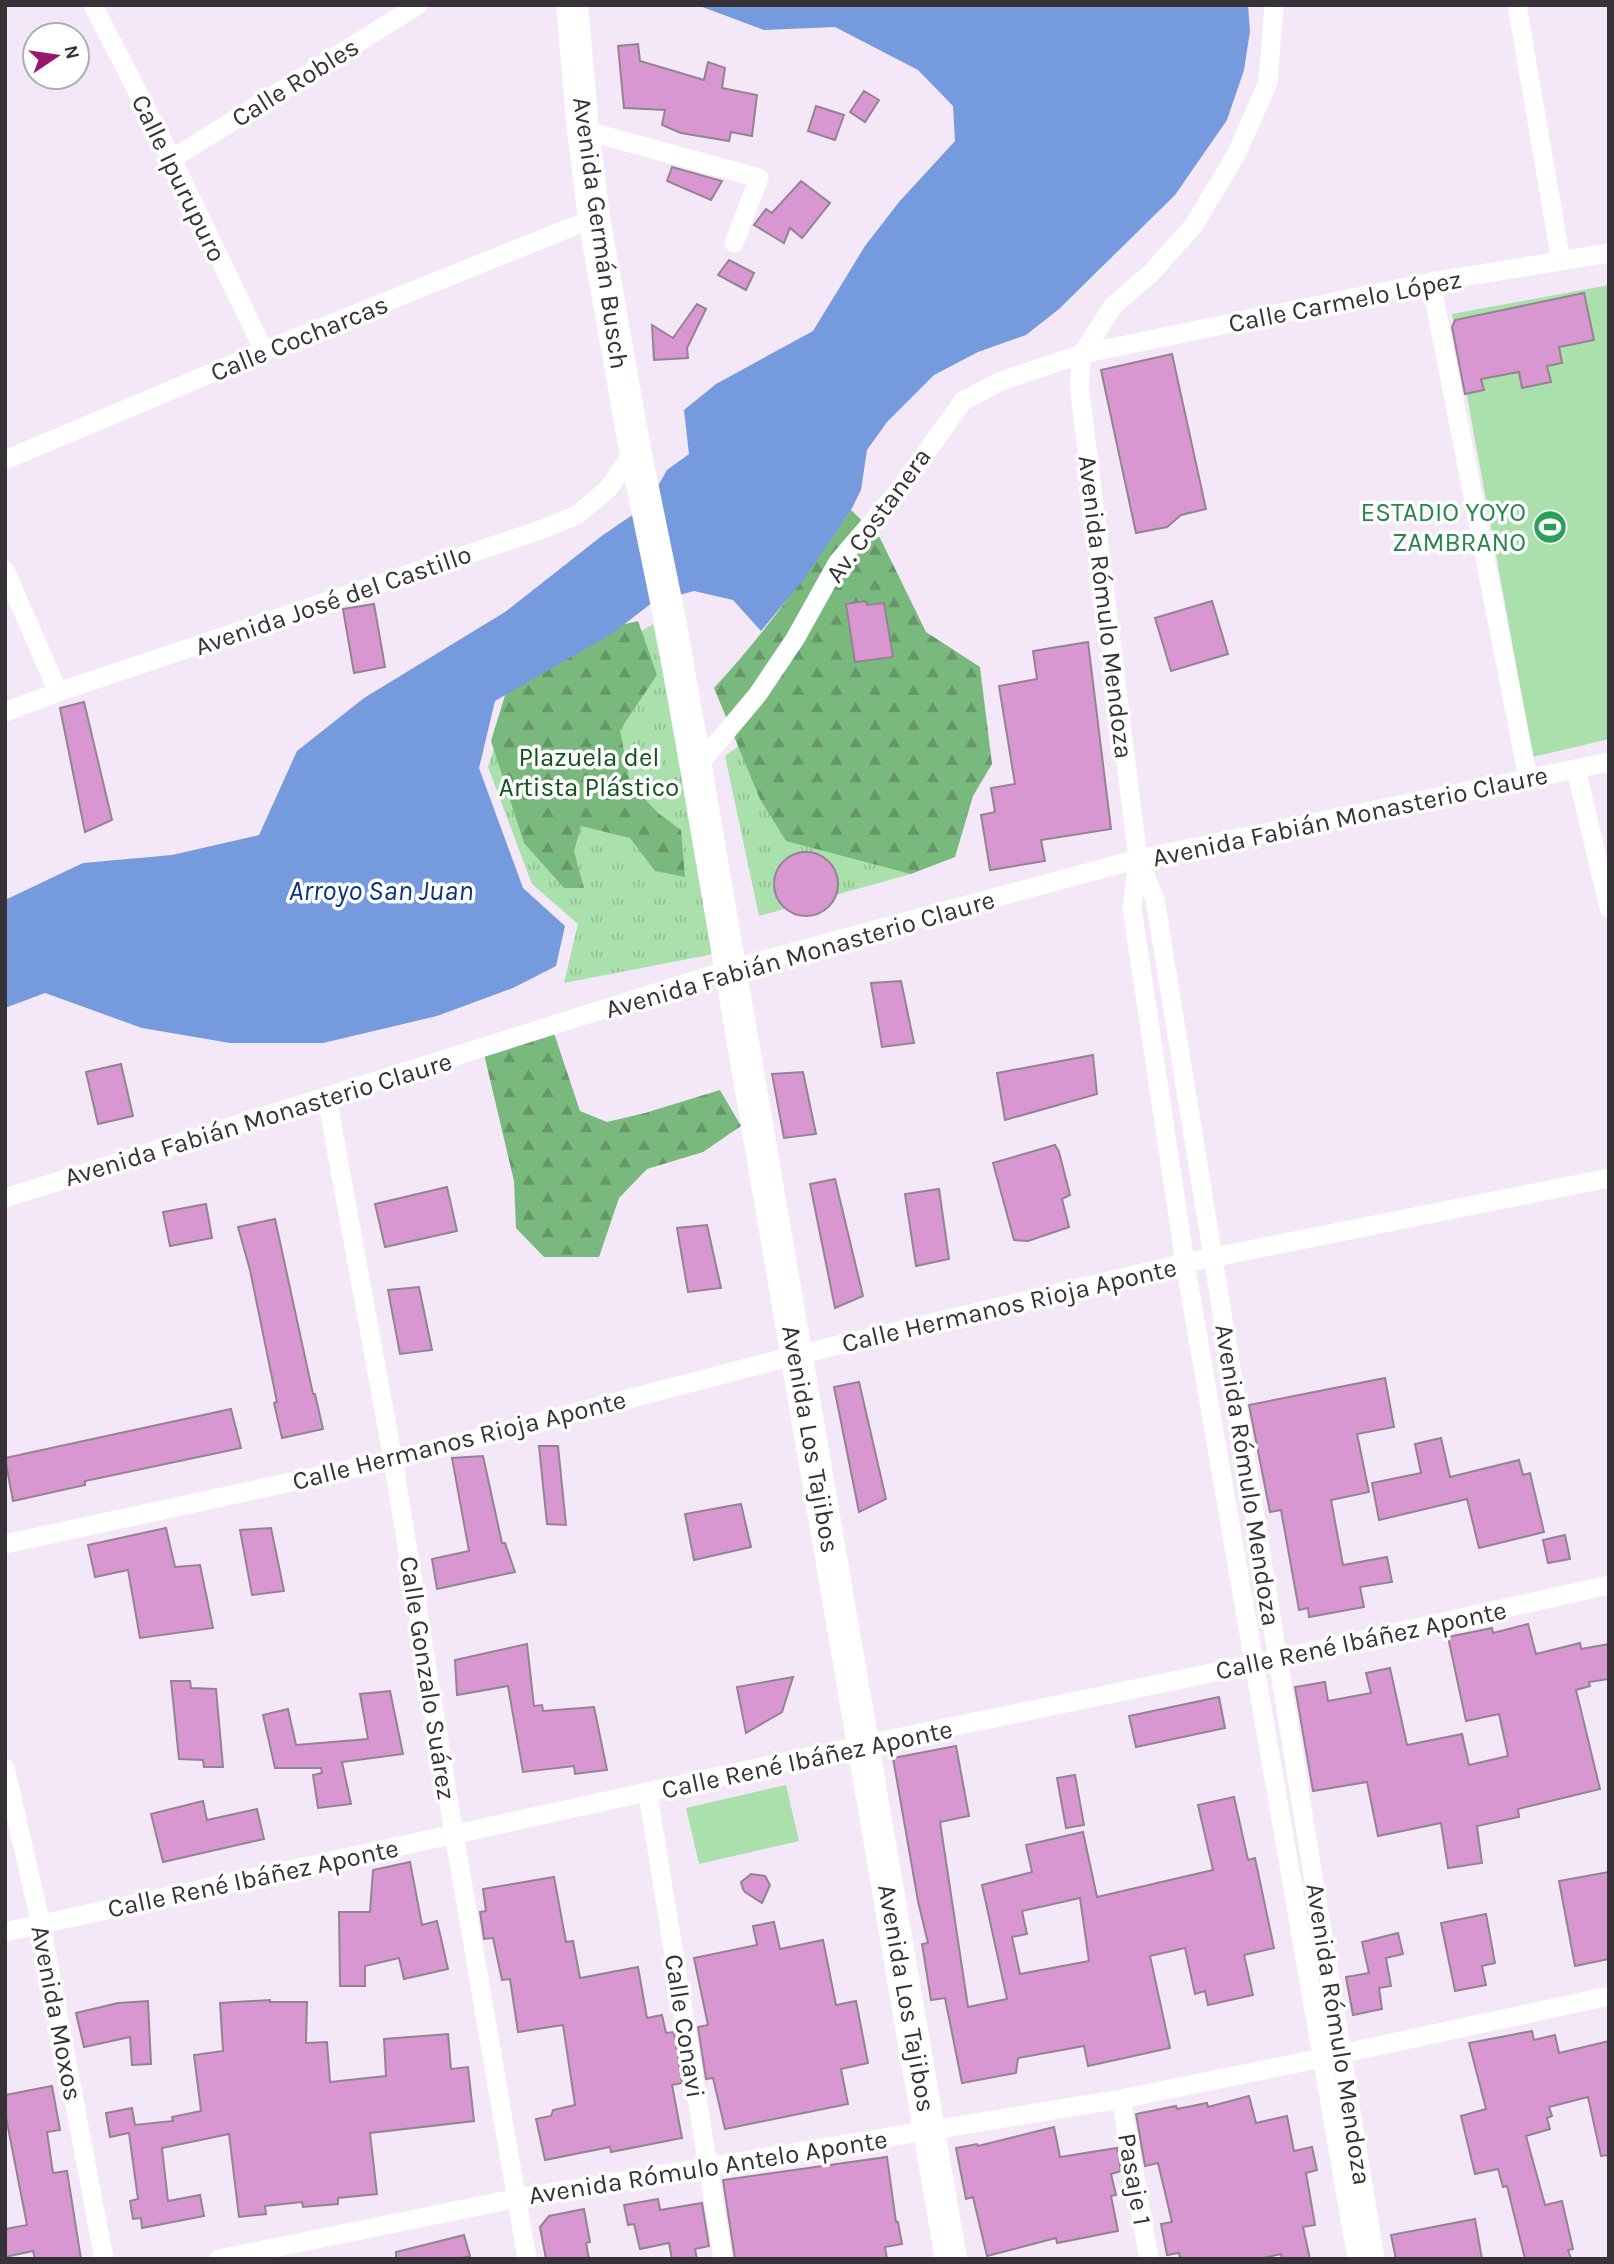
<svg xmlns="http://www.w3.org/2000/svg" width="1614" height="2264" font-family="Karla,sans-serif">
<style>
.grass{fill:url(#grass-tufts)}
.forest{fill:url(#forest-firs)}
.garden{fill:#aae0ac}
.water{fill:#759bde}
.building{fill:#d897d0;stroke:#938490;stroke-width:2;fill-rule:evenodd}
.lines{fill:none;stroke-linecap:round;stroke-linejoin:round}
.minor{stroke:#fff;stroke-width:19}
.primary{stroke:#fff;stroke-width:32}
.labels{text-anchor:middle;stroke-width:7;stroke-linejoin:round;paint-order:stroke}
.street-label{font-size:26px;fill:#373238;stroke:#fff}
.leisure-label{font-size:26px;fill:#27864d;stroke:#fff;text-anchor:end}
.park-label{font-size:26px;fill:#10541c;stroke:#fff}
.water-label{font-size:28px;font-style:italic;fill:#093481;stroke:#fff}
</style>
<defs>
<pattern id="grass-tufts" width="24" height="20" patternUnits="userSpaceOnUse" patternTransform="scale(1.75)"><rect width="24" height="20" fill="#aae0ac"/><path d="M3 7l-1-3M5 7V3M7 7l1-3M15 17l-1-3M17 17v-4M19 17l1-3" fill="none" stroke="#93c195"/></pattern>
<pattern id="forest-firs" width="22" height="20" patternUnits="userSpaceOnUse" patternTransform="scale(1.75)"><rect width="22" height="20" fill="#7ab97d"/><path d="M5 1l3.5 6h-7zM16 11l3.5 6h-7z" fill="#659767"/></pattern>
</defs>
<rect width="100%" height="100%" fill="#f3e7f8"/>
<path class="grass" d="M653,624l66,329 -155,30 14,-59 -46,-40 -44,-117 19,-58z
M771,723l140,151 -152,42 -34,-160z"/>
<path class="forest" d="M851,510l29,28 46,94 54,35 12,97 -19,32 -18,61 -44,17 -125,-33 -26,-42 -46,-111c51,-55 94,-116 137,-178z
M638,621l19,54 -37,55 10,53 28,30 23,17 4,47 -30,-6 -25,-33 -49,-12 -7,25 10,37h-20l-40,-45 -33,-102 20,-65 88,-46z
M553,1030l27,81 27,11 38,-9 75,-23 21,36 -38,26 -56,17 -28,29 -20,59h-55l-28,-29 -2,-47 -31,-131z"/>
<path class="garden" d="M1609,285v454l-76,18 -81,-443z
M786,1785l13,56 -100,23 -13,-56z"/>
<path class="water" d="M697,5h551l2,26 -6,39 -17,50 -52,75 -116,114 -33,26 -48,17 -44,23 -47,47 -20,28 -6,40 -10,20 -47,69 -43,52 -28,-31 -39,-9 -41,11 -40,31 -118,68 -16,67 44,120 42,38 -9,40 -43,22 -76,28 -114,27h-93l-88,-15 -97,-35 -40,15v-108l78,-37 89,-8 87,-20 38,-84 67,-53 141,-86 98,-77 44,-30 20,-35 22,-16 -5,-44 32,-26 97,-53 52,-85 34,-44 56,-61 -2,-35 -35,-36 -83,-43 -71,3z"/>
<path class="building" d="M638,44l2,17 64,19 4,-18 17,6 -3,20 35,7 -5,41 -21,-4 -2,9 -48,-8 -19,-8 3,-15 -41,-2 -6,-62z
M864,91l15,9 -14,22 -15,-10z
M816,106l28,9 -9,25 -27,-9z
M672,167l50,14 -11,19 -44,-19z
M801,181l29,22 -28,35 -12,-10 -6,15 -30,-18 12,-16 6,4z
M729,260l25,13 -8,17 -28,-15z
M1584,293l10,47 -35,7 3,16 -15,3 4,16 -29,6 -3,-16 -38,7 3,11 -19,4 -13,-67 3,-7z
M697,304l9,5 -19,39 1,10 -34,2 -2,-35 21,13z
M1172,354l34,155 -25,6 -14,12 -31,6 -35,-163z
M866,601l1,4 17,-2 9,54 -38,5 -9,-58z
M1212,601l16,53 -57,17 -16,-53z
M374,604l11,63 -31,6 -11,-64z
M1088,642l23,187 -70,11 4,21 -55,9 -9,-55 14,-3 -4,-24 24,-4 -16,-98 38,-7 -4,-28z
M84,702l28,118 -27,12 -25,-124z
M774 884a32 32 0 1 1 64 0a32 32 0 1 1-64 0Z
M901,981l13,62 -32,4 -11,-64z
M1093,1055l4,39 -92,26 -8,-47z
M121,1064l12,52 -35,8 -12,-52z
M803,1072l13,62 -32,4 -12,-64z
M1055,1145l4,7 11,43 -8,4 7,28 -41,14 -14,-1 -21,-77z
M835,1179l28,117 -28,12 -25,-124z
M447,1187l10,44 -72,16 -10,-43z
M939,1189l10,70 -33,7 -11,-72z
M206,1204l6,34 -42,8 -7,-34z
M275,1219l38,175h2l8,35 -41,9 -8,-35 3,-1 -27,-132 -12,-43z
M707,1225l14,63 -33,4 -11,-64z
M419,1287l13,63 -32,4 -12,-64z
M1385,1378l9,49 -37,7 12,58 -38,8 12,65 44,-8 5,25 -32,5 4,20 -55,10 -1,-9 -9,2 -18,-100 -11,2 -21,-107z
M859,1382l27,117 -27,13 -25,-125z
M231,1409l10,39 -156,33v4l-72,16 -8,-43z
M1441,1438l9,39 69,-17 4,15 7,-2 14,59 -65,16 -12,-49 -88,21 -7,-37 49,-10 -6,-29z
M539,1446h19l8,79 -19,-1z
M483,1456l19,87h3l10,29 -78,17 -5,-30 37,-8 -17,-93z
M741,1504l10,43 -57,13 -9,-46z
M166,1528l9,39 25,-2 13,63 -73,10 -12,-68 -33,7 -7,-32z
M271,1528l13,63 -32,4 -12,-65z
M1565,1535l5,24 -22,4 -5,-23z
M1528,1624l8,30 44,-11 1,6 28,-5v35l-20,3 1,4 -14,4 24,99 -82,20 1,8 -42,9 5,37 -34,5 -7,-45 -63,13 -11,-54 -54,9 -18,-104 30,-5 3,19 43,-8 -5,-20 24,-5 17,77 55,-11 7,31 39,-9 -9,-42 -33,7 -18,-84 44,-9 1,5z
M527,1644l7,62 8,-1 1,6 51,-4 13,63 -32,4 -1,-8 -51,6 -15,-86 -51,9 -2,-35z
M793,1677l-11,35 -36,21 -9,-46z
M171,1681h19l1,7 25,1 7,78h-19l-1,-7 -24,-1z
M390,1691l13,63 -61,8 9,42 -33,4 -5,-33 9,-2 -1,-5h-46l-12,-53 25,-6 8,36 72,-6 -8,-45z
M1219,1697l6,31 -89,19 -7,-31z
M956,1746l13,70 -29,6 28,185 39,-8 -25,-114 50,-13 -6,-27 57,-13 14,65 116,-27 -15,-65 36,-8 14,63 7,-2 19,90 -30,7 9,40 -45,10 -3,-14 -10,3 -10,-46 -35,8 20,92 -82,18 -4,-20 -66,12 -2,15 -54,10 -17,-85 -14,2 -9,-56 6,-1 -10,-42 -25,-143zM1080,1898l9,63 -69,13 -8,-37 15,-3 -5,-23z
M1075,1775l9,50 -18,3 -9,-50z
M203,1801l4,19 50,-11 7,30 -101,23 -12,-48z
M410,1862l12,63 15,-4 11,48 -44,10 -5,-21 -34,8v20h-25l-1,-74h31l3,-42z
M1609,1872v87l-34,7 -16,-85z
M751,1874l14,2 5,9 -8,18 -17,-11 -2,-3 -2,-7z
M554,1877l12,65 7,-1 7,37 58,-11 9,51 15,-3 4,18 8,-1 8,51 -10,2 10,53 -71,14 -1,-5 -65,13 -9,-41 15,-3 2,-6 22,-5 -12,-80 -45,7 -8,-53 -8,1 -9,-42 -9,1 -4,-27 6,-1 -3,-22z
M1486,1914l9,49 -13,3 4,19 -31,6 -14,-68z
M774,1922l6,27 43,-9 13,65 20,-4 12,62 -27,6 7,35 -123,25 -12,-51 -7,1 -8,-52 10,-2 -14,-67 63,-13 -4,-19z
M1398,1933l5,21 -17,4 5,28 -12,2 3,21 -29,6 -7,-38 23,-4 -7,-31z
M270,2000v2h37l-1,41 21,-1 3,40 56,-6 -2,-37 64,-5 3,35 17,-2 6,54 -104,12 7,61 -39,4v6l-35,3 -1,-5 -37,4 1,8 -27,3 -10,-83 -67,14 6,53 32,-6 4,21 -62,12 -1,-10 -8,1 -3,-18 8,-2 -9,-66 -19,4 -4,-24 26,-5 3,17 38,-4 -1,-4 29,-6 -7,-56 29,-4 -3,-48z
M148,2001l3,63 -19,1 -2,-28 -46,10 -8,-34 42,-10z
M1532,2031l2,9 21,-5 4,18 50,-12v114l-8,1 -13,-59 -39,10 3,9 -5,2 3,11 -24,7 19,69 17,-4 11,48 -5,1 3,9h-46l-18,-73 -4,1 -5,-18 -23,5 -14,-58 25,-7 -17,-66z
M52,2086l8,44 -13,2 6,41 14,-2 14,88h-46l-2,-8 -28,6v-28l22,-4 -22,-113v-17z
M1249,2096l7,27 31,-7 7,35 18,-4 5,23 -11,3 9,52 -12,2 7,32h-28l-1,-5 -22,5h-79l-1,-6 -12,2 -6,-31 11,-2 -14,-59 -13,3 -9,-52 40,-8 1,3 30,-6 1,4z
M1054,2127l6,30 57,-9 4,23 -10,3 5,21 -5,1 7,35 -61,12 -1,-5 -69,18 -14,-59 -7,2 -10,-51 21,-4 1,2z
M887,2157l9,65h2l4,22 -17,3 2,12h-152l-12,-79z
M658,2199l2,11 42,-7 7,43 -14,3 2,10h-25l-3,-16 -29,6 -6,-25 -6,1 -4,-20z
M584,2209l6,33 -4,1 3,16h-43l-6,-32 9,-11z
M1475,2219l7,40h-86l-5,-24z
M464,2235l6,21 -12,3h-62v-7z"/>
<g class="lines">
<path class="minor" d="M93,5l79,154 92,192
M1517,5l44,256
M583,130l176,48 -25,65
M172,159l246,-154
M1431,282l97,496
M5,460l259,-109 330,-133
M5,570l53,122
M5,712l53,-20 485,-163 34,-14 31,-26 27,-39
M696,768l62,-74 37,-55 43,-77 59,-69 66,-92 38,-20 81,-27 349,-72 178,-29
M1576,769l33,139
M1138,859l-59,-474 3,-31 31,-48 38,-33 43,-48 43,-72 31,-71 6,-77
M327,1098l66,362 61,374 73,425
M5,1198l726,-229 407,-110 471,-97
M5,1544l388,-84 404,-105 388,-92 424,-85
M5,1768l36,157 63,334
M648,1794l75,465
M5,1932l858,-187 392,-81 354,-79
M1121,2099l28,160
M219,2259l299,-61 603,-99 201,-41 287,-62
M1357,2259l-172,-996 -53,-355 6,-49 17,40 220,1360"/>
<path class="primary" d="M572,5l11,125 11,88 41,232 35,170 26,148 255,1491"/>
</g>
<defs>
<g id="stadium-disc" transform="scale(1.75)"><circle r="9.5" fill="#2e9e5b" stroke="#fff"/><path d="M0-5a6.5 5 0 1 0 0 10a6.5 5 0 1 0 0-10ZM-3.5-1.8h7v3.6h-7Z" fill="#fff"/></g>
</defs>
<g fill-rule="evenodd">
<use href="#stadium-disc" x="1550" y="527"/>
</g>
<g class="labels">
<g class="street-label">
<text transform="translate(295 82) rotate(-32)" y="9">Calle Robles</text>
<text transform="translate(179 178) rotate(64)" y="9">Calle Ipurupuro</text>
<text transform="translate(601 233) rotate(82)" y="9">Avenida Germán Busch</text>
<text transform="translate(1345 301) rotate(-11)" y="9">Calle Carmelo López</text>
<text transform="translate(299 338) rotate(-22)" y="9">Calle Cocharcas</text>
<text transform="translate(878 515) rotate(-54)" y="9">Av. Costanera</text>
<text transform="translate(333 600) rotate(-19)" y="9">Avenida José del Castillo</text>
<text transform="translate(1106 607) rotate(83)" y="9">Avenida Rómulo Mendoza</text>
<text transform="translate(1350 816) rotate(-12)" y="9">Avenida Fabián Monasterio Claure</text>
<text transform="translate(800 954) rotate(-16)" y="9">Avenida Fabián Monasterio Claure</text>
<text transform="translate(258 1119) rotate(-17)" y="9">Avenida Fabián Monasterio Claure</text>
<text transform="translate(1009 1305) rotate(-13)" y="9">Calle Hermanos Rioja Aponte</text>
<text transform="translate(811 1439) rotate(80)" y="9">Avenida Los Tajibos</text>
<text transform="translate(459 1440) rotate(-14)" y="9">Calle Hermanos Rioja Aponte</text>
<text transform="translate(1248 1475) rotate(81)" y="9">Avenida Rómulo Mendoza</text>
<text transform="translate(1361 1640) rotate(-12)" y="9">Calle René Ibáñez Aponte</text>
<text transform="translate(428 1678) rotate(81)" y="9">Calle Gonzalo Suárez</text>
<text transform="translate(807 1759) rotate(-12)" y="9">Calle René Ibáñez Aponte</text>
<text transform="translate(253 1878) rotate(-12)" y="9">Calle René Ibáñez Aponte</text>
<text transform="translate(907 1998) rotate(80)" y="9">Avenida Los Tajibos</text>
<text transform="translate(57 2013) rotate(79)" y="9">Avenida Moxos</text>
<text transform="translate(685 2026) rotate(81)" y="9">Calle Conavi</text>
<text transform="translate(1339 2034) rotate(81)" y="9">Avenida Rómulo Mendoza</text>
<text transform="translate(708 2167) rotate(-9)" y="9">Avenida Rómulo Antelo Aponte</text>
<text transform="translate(1135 2179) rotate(80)" y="9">Pasaje 1</text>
</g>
<g class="leisure-label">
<text x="1526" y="521">ESTADIO YOYO<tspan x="1526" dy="30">ZAMBRANO</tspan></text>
</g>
<g class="park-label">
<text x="589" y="766">Plazuela del<tspan x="589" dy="30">Artista Plástico</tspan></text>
</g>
<g class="water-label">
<text x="381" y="900">Arroyo San Juan</text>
</g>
</g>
<rect width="1614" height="2264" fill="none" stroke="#373238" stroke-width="14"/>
<g transform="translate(56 56) rotate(77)"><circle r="33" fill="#ffffff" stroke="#afadaf" stroke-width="2"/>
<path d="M0-5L12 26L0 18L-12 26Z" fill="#99166c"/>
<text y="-10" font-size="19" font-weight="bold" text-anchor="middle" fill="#373238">N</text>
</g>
</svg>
